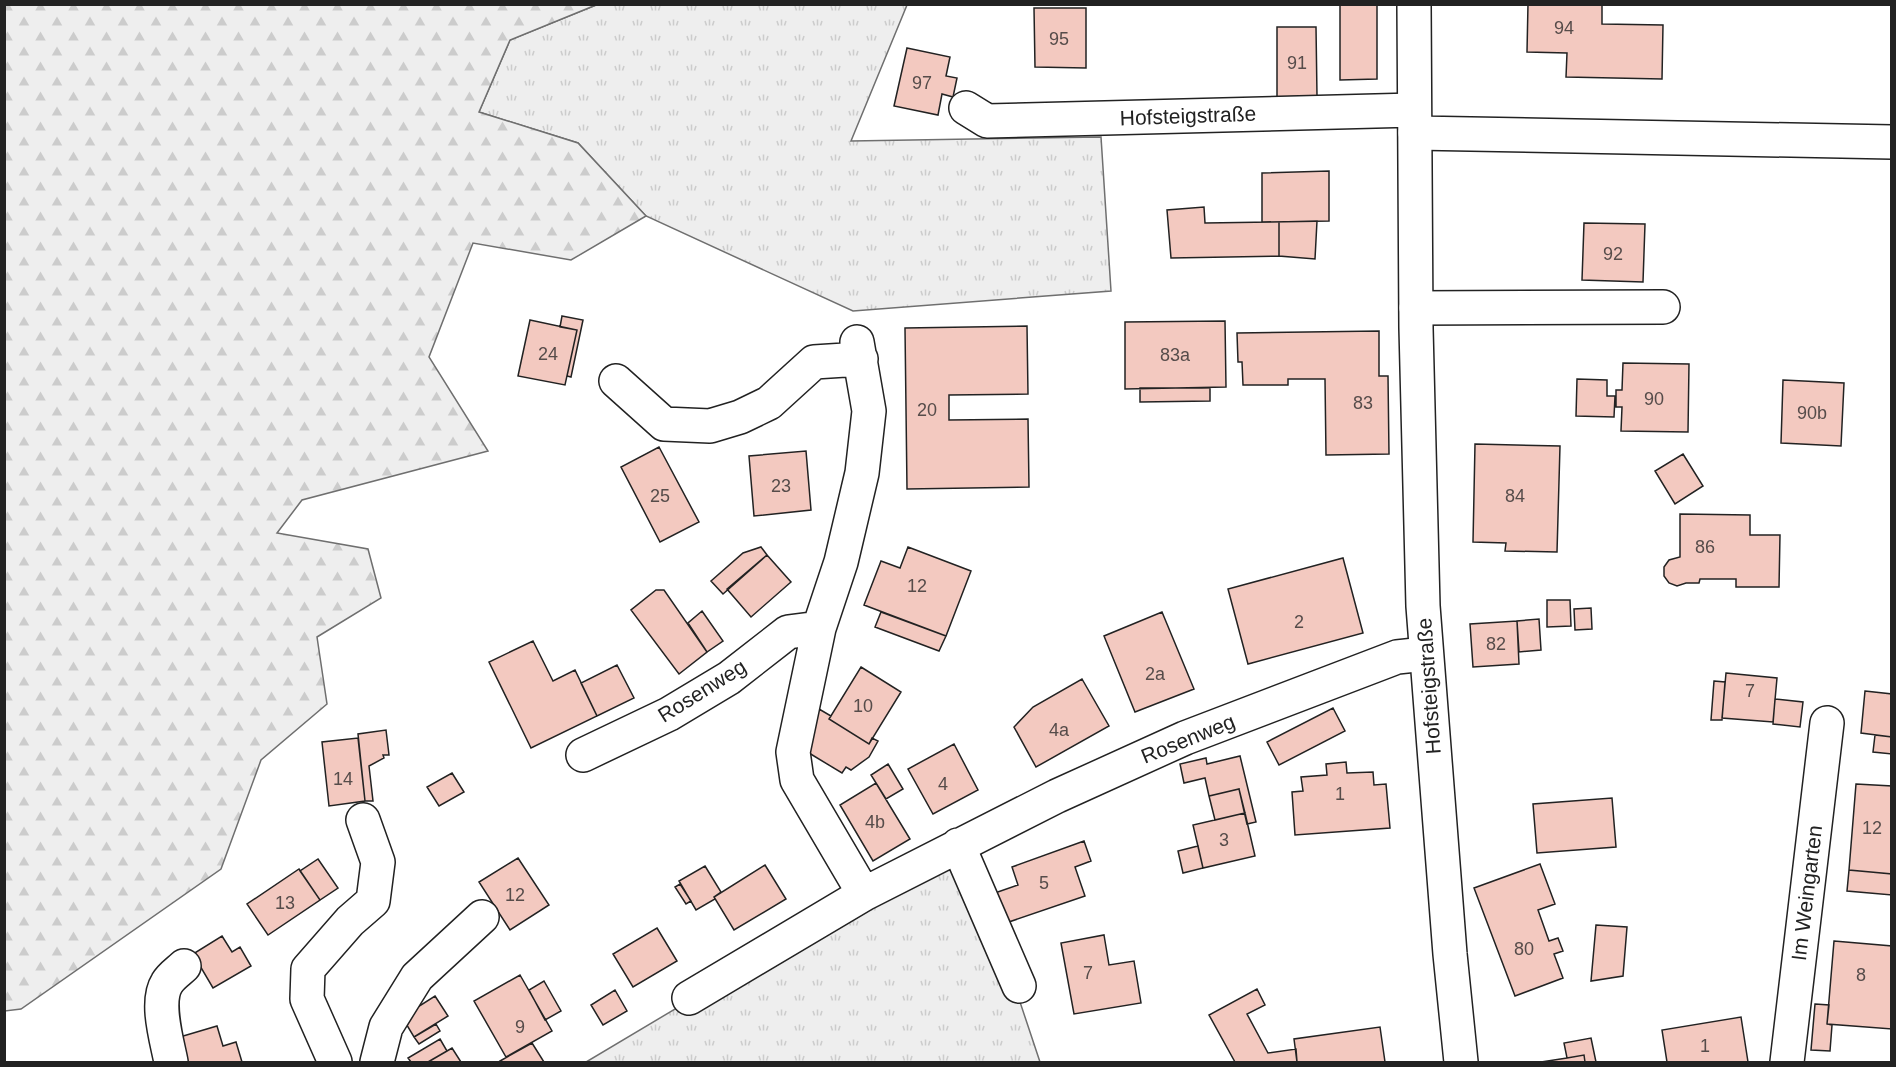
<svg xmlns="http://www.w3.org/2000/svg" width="1896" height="1067" font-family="Arial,sans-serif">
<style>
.grass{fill:url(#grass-tufts);stroke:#6f6f6f;stroke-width:1.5}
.forest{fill:url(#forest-firs);stroke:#6f6f6f;stroke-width:1.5}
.building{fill:#f3c9c0;stroke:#222;stroke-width:1.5}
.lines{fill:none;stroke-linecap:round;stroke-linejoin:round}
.minor-casing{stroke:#222;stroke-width:36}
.major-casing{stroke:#222;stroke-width:36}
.minor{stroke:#fff;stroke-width:33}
.major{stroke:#fff;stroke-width:33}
.labels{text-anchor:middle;stroke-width:4.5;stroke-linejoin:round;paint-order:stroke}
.number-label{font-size:18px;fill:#564c4a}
.street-label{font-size:21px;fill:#222;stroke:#fff}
</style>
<defs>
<pattern id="grass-tufts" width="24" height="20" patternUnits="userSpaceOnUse" patternTransform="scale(1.5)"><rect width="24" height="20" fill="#eee"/><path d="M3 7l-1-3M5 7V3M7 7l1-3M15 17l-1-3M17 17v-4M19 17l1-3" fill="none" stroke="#ccc"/></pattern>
<pattern id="forest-firs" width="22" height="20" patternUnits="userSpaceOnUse" patternTransform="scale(1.5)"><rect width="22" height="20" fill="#eee"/><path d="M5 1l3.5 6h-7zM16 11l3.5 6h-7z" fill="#ccc"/></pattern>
</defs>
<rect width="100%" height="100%" fill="#fff"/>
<path class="grass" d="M596,5h311l-56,136 250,-4 10,154 -258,20 -207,-95 -68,-73 -99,-31 31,-72z
M955,852l60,135 25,75h-454l279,-166z"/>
<path class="forest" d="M4,5h592l-86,35 -31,72 99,31 68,73 -75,44 -98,-17 -44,114 59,94 -186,49 -25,33 91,16 13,49 -64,39 10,67 -66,56 -40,109 -200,140 -16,2z"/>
<path class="building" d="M1340,4h37v75l-37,1z
M1528,4h74v20l61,1 -1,54 -96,-2 1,-24 -40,-1z
M1034,8h52v60l-51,-1z
M1277,27h39l1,69 -40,1z
M907,48l43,9 -4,19 11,2 -4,19 -11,-3 -4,21 -44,-9z
M1329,171v50l-67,1v-49z
M1204,207l1,16 74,-1v34l-108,2 -4,-48z
M1317,221l-2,38 -36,-3v-34z
M1584,223l61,1 -2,58 -61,-2z
M562,316l21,4 -12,57 -4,-1 10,-46 -17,-3z
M530,320l47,10 -12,55 -47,-9z
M1225,321l1,66 -101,2v-67z
M1027,326l1,68 -79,1v25l79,-1 1,68 -122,2 -2,-161z
M1379,331v45h9l1,78 -63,1 -1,-76h-37v6h-45l-1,-23h-4l-1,-29z
M1623,363l66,1 -1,68 -67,-1 1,-24h-6v-17h6z
M1577,379l30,1v16h8l-1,21 -38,-1z
M1783,380l61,3 -3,63 -60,-3z
M1140,388h70v13l-70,1z
M1475,444l85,2 -3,106 -52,-1 1,-8 -33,-1z
M659,447l40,75 -39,20 -39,-75z
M806,451l5,59 -57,6 -5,-60z
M1683,454l20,32 -28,18 -20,-33z
M1680,514l70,1v20h30l-1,52h-43v-8h-36l-1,4h-13l-9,3 -8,-3 -5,-7v-9l5,-7 11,-3z
M761,547l6,8 -44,39 -12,-13 32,-28z
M908,547l63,24 -25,65 -82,-31 17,-44 19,7z
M767,555l24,27 -40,35 -24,-28z
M1343,558l20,75 -115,31 -20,-75z
M656,590h8l43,62 -28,22 -48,-64z
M1547,600h23l1,26 -24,1z
M1591,608l1,21 -17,1 -1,-21z
M702,611l21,30 -16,11 -19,-29z
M881,612l65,24 -7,15 -64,-24z
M1162,612l32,77 -59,23 -31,-76z
M1539,619l2,31 -22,2 -2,-31z
M1517,621l2,43 -46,3 -3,-43z
M533,641l20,40 22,-11 22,46 -66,32 -42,-86z
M617,665l17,33 -37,18 -16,-33z
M861,667l40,25 -32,52 -40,-25z
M1726,673l51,5 -4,44 -51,-4z
M1082,679l27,47 -73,41 -22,-40 19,-20z
M1714,681l11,1 -3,38h-11z
M1865,691l27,3v43l-31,-4z
M1775,699l28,3 -3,25 -27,-3z
M1333,708l12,23 -66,34 -12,-23z
M819,709l12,7 -2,3 40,25 3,-6 6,3 -9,16 -18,13 -5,-3 -4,6 -33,-20 3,-32z
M386,730l3,25h-6l1,3 -15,8 4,35h-8l-7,-67z
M1875,735l17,2v17l-19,-2z
M358,738l7,63 -36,5 -7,-64z
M954,744l24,46 -45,24 -25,-45z
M1240,756l16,66 -9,2 -8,-35 -30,7 -4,-18 -21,5 -4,-19 26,-6 1,6z
M1346,762l1,11 26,-1 1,13 12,-1 4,44 -95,7 -3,-43 11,-1 -2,-14 26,-2 -1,-11z
M888,764l15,25 -17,10 -15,-24z
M452,773l12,19 -25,14 -12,-19z
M876,783l34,56 -37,22 -33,-56z
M1856,784l36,2v88l-43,-4z
M1239,789l6,24 -30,7 -6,-24z
M1612,798l4,49 -79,6 -4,-49z
M1245,813l10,43 -52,12 -10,-43z
M1084,841l7,20 -16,6 10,29 -82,28 -11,-30 26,-9 -6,-18z
M1198,846l5,22 -20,5 -5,-22z
M518,858l31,47 -39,25 -31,-48z
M318,859l20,29 -18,12 -20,-29z
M1540,864l15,40 -17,6 11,31 9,-3 5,13 -9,3 9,24 -48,18 -41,-108z
M765,865l21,34 -52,31 -20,-33z
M705,866l16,26 -7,5 1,2 -19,11 -17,-29z
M299,869l21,31 -52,35 -21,-31z
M1849,870l43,4v21l-45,-4z
M680,884l11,17 -5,3 -11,-17z
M1596,925l31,2 -4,49 -32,5z
M657,928l20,33 -44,26 -20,-33z
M1104,935l5,30 25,-4 7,42 -67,11 -13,-71z
M222,936l10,16 8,-5 11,19 -38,22 -20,-34z
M1834,941l58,5v83l-65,-5z
M520,975l32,56 -46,26 -32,-56z
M544,981l17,30 -16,9 -16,-30z
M1257,989l8,16 -18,9 21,39 28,-4 1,13h-62l-26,-47z
M615,990l12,21 -24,14 -12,-20z
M435,996l13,20 -34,21 -12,-20z
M1815,1004l14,1 -2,19 5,1 -2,26 -19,-1z
M1741,1017l7,45h-81l-5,-32z
M436,1024l4,7 -21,13 -5,-7z
M217,1026l6,20 13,-4 6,20h-63l-6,-23z
M1380,1027l5,35h-88l-3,-23z
M1591,1038l5,24h-11l-1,-7 -17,3 -3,-15z
M440,1039l7,12 -19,11h-17l-3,-4z
M532,1043l12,19h-43l-1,-1z
M452,1048l9,14h-33l19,-11z
M1584,1055l1,7h-44l26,-4z"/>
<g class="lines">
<g class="minor-casing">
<path id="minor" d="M966,108l21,13 427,-11
M1415,133l477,9
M1416,308l247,-1
M857,342l12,69 -7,62 -21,89 -22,66 -26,124 4,28 67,114
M616,381l48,43 46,2 30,-9 29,-14 45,-41 47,-3
M583,755l86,-41 60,-36 59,-46 31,-4
M958,845l61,141
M689,998l175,-104 193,-98 128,-58 212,-81 28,-3
M171,1062c-4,-21 -16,-60 -4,-79 4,-7 12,-12 17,-17
M335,1062l-28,-63 1,-30 42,-48 23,-20 5,-39 -15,-42
M377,1062l9,-35 31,-50 65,-60
M1787,1062l40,-339"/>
</g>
<g class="major-casing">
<path id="major" d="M1414,4l2,324 7,278 27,348 11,108"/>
</g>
<use href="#minor" class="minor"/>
<use href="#major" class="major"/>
</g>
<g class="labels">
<g class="number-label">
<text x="1564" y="34">94</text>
<text x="1059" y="45">95</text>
<text x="1297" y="69">91</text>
<text x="922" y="89">97</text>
<text x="1613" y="260">92</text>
<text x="548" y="360">24</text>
<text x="1175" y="361">83a</text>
<text x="1654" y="405">90</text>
<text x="1363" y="409">83</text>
<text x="927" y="416">20</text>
<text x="1812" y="419">90b</text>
<text x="781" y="492">23</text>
<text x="660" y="502">25</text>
<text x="1515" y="502">84</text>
<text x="1705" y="553">86</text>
<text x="917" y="592">12</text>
<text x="1299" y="628">2</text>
<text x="1496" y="650">82</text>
<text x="1155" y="680">2a</text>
<text x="1750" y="697">7</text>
<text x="863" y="712">10</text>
<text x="1059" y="736">4a</text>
<text x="343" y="785">14</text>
<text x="943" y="790">4</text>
<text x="1340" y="800">1</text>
<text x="875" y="828">4b</text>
<text x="1872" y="834">12</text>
<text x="1224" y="846">3</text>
<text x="1044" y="889">5</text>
<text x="515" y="901">12</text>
<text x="285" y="909">13</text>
<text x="1524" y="955">80</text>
<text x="1088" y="979">7</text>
<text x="1861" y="981">8</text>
<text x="520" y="1033">9</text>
<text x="1705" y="1052">1</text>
</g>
<g class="street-label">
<text transform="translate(1188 116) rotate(-2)" y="7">Hofsteigstraße</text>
<text transform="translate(1429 686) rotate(-94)" y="7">Hofsteigstraße</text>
<text transform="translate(702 691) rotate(-32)" y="7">Rosenweg</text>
<text transform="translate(1188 739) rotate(-22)" y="7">Rosenweg</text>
<text transform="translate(1807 893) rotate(-83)" y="7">Im Weingarten</text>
</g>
</g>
<rect width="1896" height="1067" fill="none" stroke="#222222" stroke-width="12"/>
</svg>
